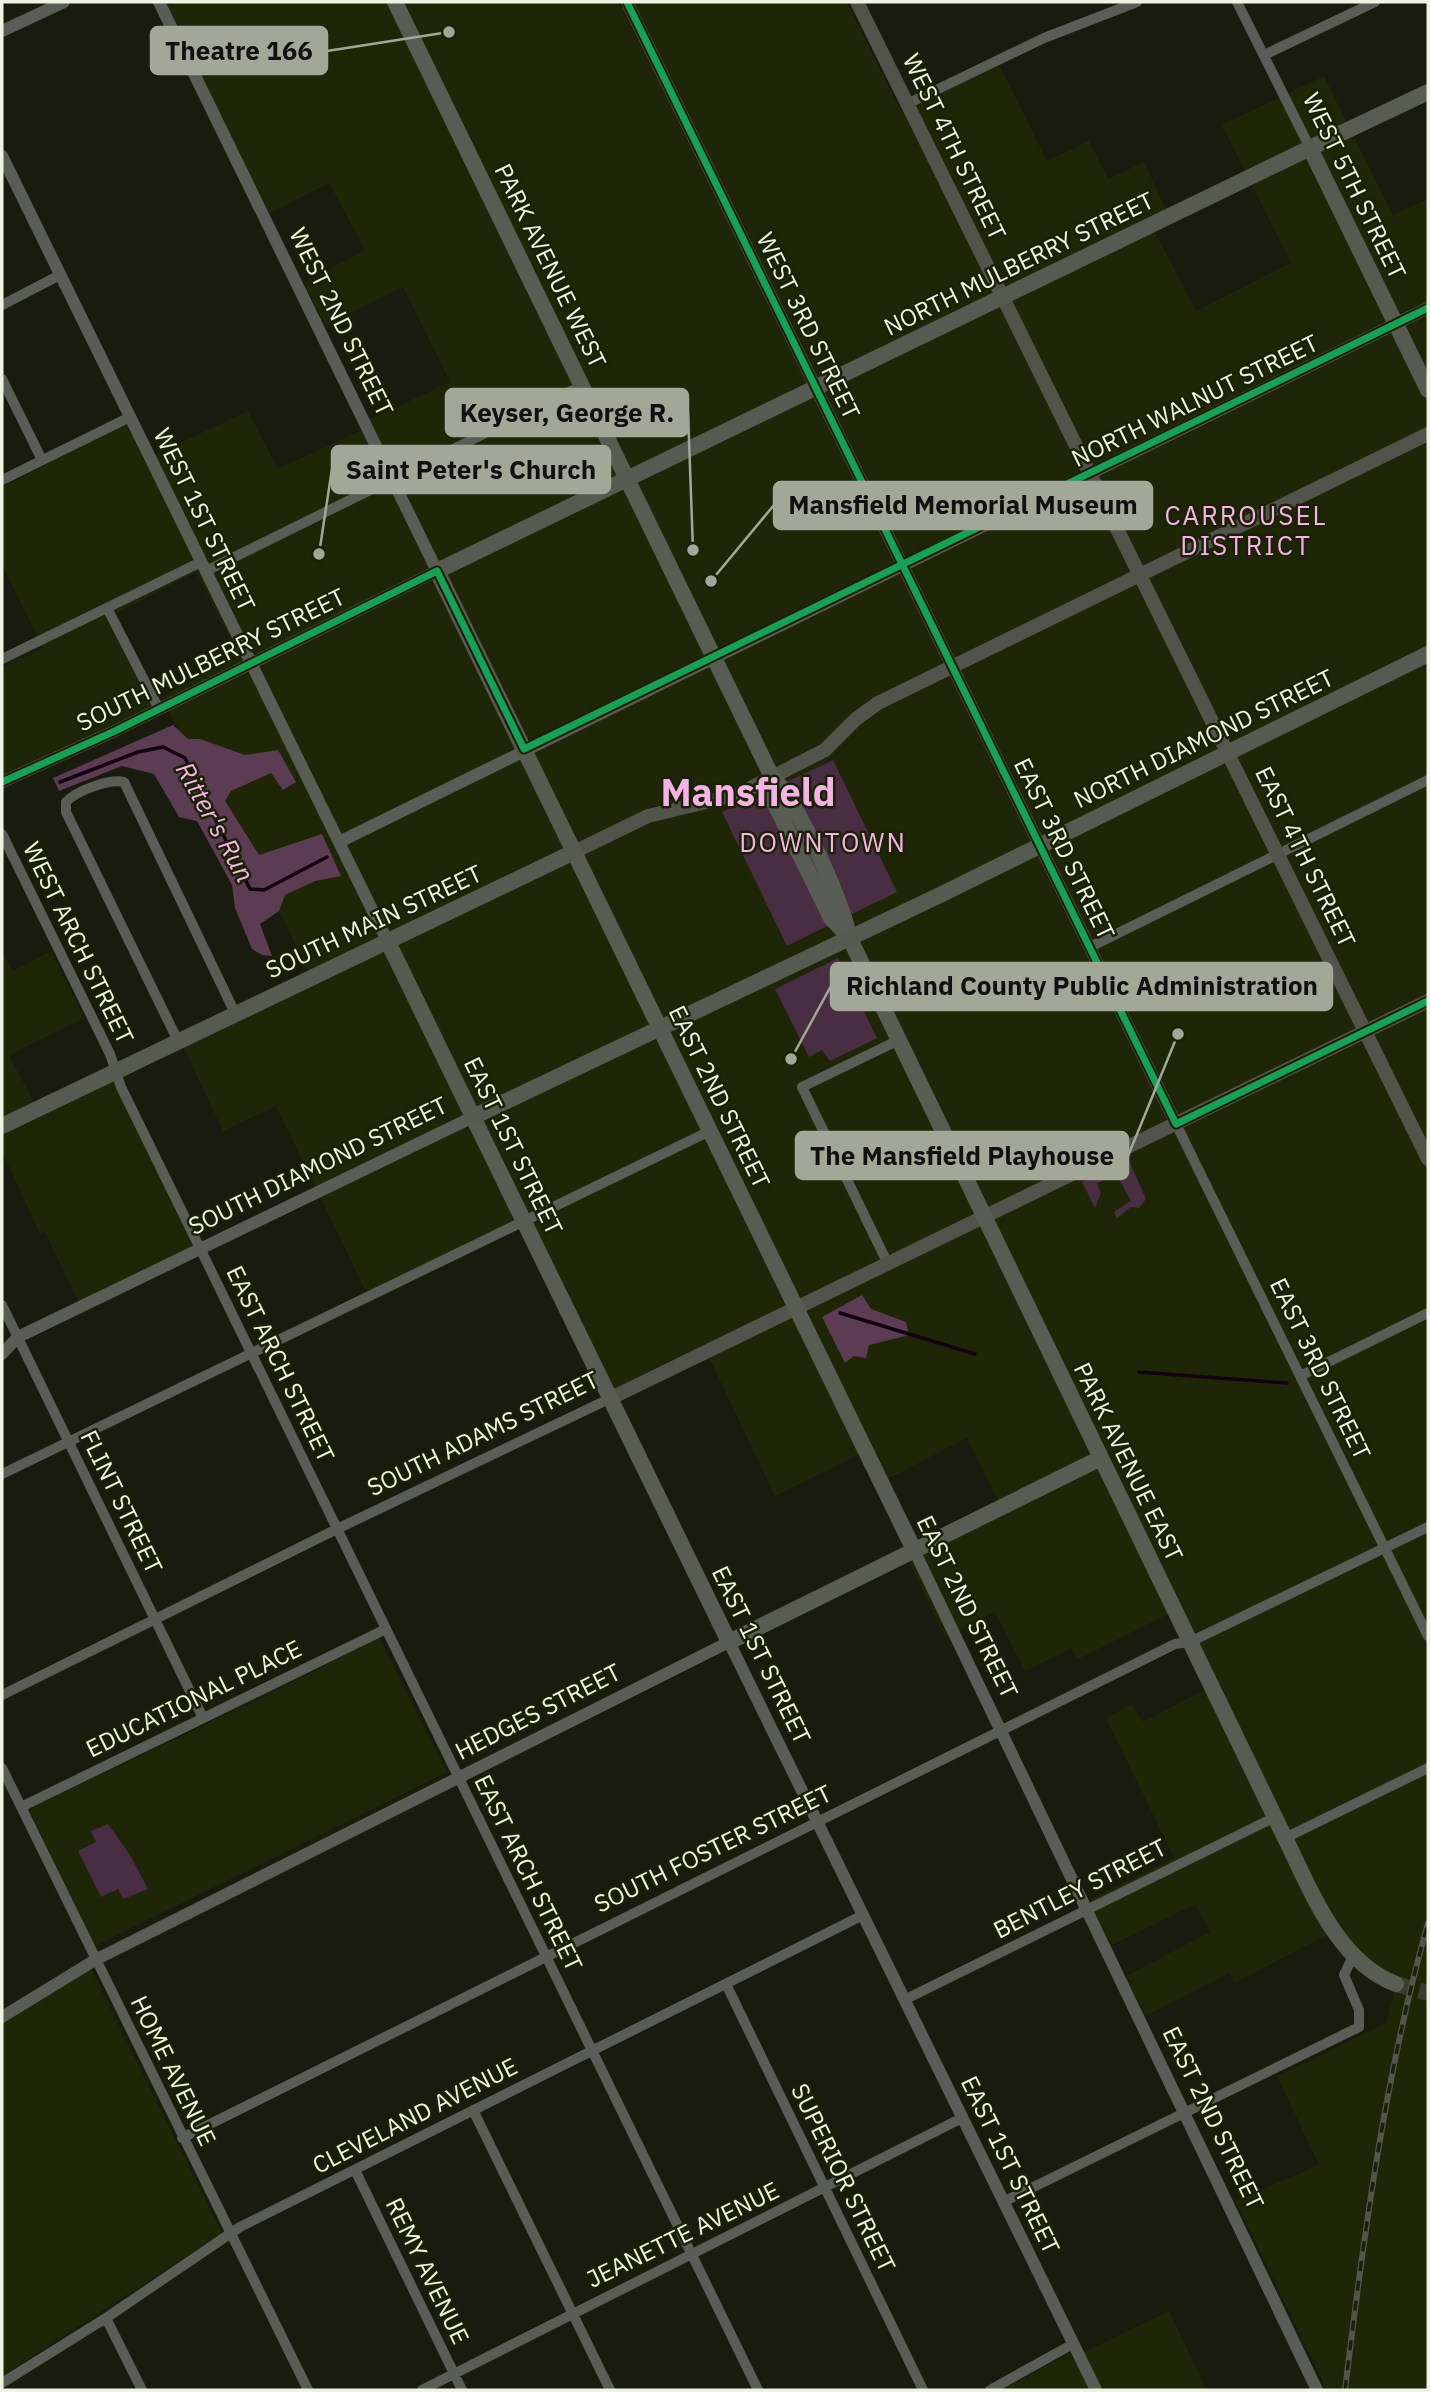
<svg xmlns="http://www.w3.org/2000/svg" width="1430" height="2392" font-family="'IBM Plex Sans',sans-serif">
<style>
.built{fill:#1f2607}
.green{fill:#492d42}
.forest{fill:#5c3c53}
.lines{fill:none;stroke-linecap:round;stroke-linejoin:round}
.stream{stroke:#13020f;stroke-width:3.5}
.primary-tunnel{stroke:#383b2d;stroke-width:16;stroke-dasharray:16 8;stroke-linecap:butt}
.minor{stroke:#5a5c56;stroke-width:10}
.tertiary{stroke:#5a5c56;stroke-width:12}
.secondary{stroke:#52544b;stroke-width:14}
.primary{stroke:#595c53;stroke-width:16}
.trunk{stroke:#575a50;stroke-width:16}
.rail-casing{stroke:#53544c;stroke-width:6}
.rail{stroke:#1b2107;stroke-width:3.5;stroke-dasharray:10;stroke-linecap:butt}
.cycleway-casing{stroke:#1b2107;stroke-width:11}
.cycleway{stroke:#1a9f57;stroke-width:7}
.labels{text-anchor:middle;stroke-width:5;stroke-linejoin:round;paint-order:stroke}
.street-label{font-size:24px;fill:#eef3e3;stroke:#1b2107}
.neighbourhood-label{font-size:26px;letter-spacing:2px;fill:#f5b2e4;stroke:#1b2107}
.water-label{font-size:26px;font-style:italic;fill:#f6b5e5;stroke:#1b2107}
.town-label{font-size:38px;font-weight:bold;fill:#f5b2e4;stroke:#1b2107}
.leader{fill:none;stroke:#a3a798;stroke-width:2.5}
.callout-dot{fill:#a3a798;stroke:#1b2107;stroke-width:2.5}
.callout{fill:#a3a798;stroke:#a3a798;stroke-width:2.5}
.callout-label{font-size:26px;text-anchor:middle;font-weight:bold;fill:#111}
</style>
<rect width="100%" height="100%" fill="#181b0d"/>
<path class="built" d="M161,2h457l3,6 12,-6h214l54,109 99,-45 47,95 42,-20 19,38 36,-17 26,56 -18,8 44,85 95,-48 -69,-138 102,-49 69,139 35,-16v2191h-104l-2,-11 -87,-178 84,-36 -42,-89 109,-53 10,-39 -62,-53 -99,52 -6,-10 -83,43 -20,-40 84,-44 -14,-28 -84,41 -23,-45 85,-42 -68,-140 26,-14 11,18 61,-32 -36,-76 -90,45 -6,-11 -47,23 -30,-59 -50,25 -36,-75 96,-48 -38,-76 -93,48 -16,-31 -83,41 -72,-151 -102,49 -81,-166 -149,74 -95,-196 -53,25 -42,-89 131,-63 -50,-104 -102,-178 79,-40 -43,-85 -90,46 48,92 -152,72v-115l41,-19 -41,-83v-78l127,-65 19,36 100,-47 30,58 86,-40 -2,-6 88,-41 -47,-95 -78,39 -21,-43 61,-33 -36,-67 -59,30z
M51,951l33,67 -75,37 27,51 73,-36 86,179 -115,56 -35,-73 -5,2 -38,-83v-199l11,19z
M379,1637l68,135 -350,173 -4,-2 -64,-134 233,-111z
M86,1959l136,274 -220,143v-362z
M1169,2311l38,79h-205l68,-37 2,5z"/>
<path class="green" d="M833,760l64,132 -110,54 -65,-134z
M838,958l39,80 -47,23 -8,-11 -13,7 -34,-68z
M1129,1161l17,38 -7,9 -8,-1 -14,11 -3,-6 17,-11 -14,-26 -20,8 4,10 -6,15 -13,-26z
M108,1824l22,31 18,34 -25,10 -5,-10 -17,8 -23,-46 18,-9 -5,-11z"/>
<path class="forest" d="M173,725l15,14h12l45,16 33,-5 18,32 -13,8 -12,-17 -40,18 -6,10 34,54 63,-21 19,42 -26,5 -30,14 -6,16 -19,13 12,32 -10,-1 -10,-6 -17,-41 -3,-23 -35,-64 -18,-4 -25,-43 -32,-8 -63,25 -6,-13z
M862,1295l9,14 35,13 3,13 -40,10 -3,13 -12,-2 -9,7 -23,-46z"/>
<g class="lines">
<path class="stream" d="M60,782l78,-30 25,-5 22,11 65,131 14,1 63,-33
M840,1313l135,41
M1139,1372l148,11"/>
<path class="primary-tunnel" d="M1396,1984l32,9"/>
<path class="minor" d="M1237,2l73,146
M1264,55l111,-53
M907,104l137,-66 93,-36
M2,305l58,-30
M2,379l40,81
M2,480l128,-63
M206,571l377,-186
M107,608l52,101
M2,659l199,-97
M2,834l108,220 11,33 74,151 563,1152
M1090,947l338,-167
M178,1041l-112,-229v-10c10,-11 44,-24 58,-20l111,231
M1176,1124l252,512
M888,1264l-86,-177 97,-47
M2,1305l201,413
M1300,1376l128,-63
M2,1474l708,-343
M2,1695l335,-166 274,-131
M2,1768l306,622
M21,1807l365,-178
M1285,1838l143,-70
M726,1984l197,406
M904,2000l371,-183
M473,2110l137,280
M182,2138l993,-494 15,-2 238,-115
M355,2170l107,220
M1003,2202l356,-175v-17l-15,-35 9,-19
M106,2318l36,72
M2,2383l104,-65 134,-91 623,-312
M422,2390l540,-272
M990,2390l83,-46"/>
<path class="tertiary" d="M627,2l549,1122
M2,31l62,-29
M2,156l385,784
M2,782l113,-51 322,-160 -278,-569
M339,842l1089,-534
M2,1354l16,-17 455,-220
M914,1550l403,840
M2,2017l93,-57 634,-318 367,748"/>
<path class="secondary" d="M857,2l571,1157
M574,852l74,-36 91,-22 86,-44 31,-31 22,-16 550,-269
M611,1398l817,-397"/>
<path class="primary" d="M395,2l377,775c24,22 72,127 77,160l436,901c26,52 52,124 111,146
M1310,148l118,-56
M772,777l-3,13 2,6 60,122 18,19
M574,852l340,698
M473,1117l256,525 372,-184"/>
<path class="trunk" d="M387,940l86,177 467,-222 488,-241
M2,1126l572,-274 -137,-281 873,-423 118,242"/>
<g class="rail-casing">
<path id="rail" d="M1345,2390c19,-157 40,-315 83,-467"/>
</g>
<use href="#rail" class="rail"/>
<g class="cycleway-casing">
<path id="cycleway" d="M627,2l549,1122 252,-123
M2,782l113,-51 322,-160 87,178 904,-441"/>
</g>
<use href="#cycleway" class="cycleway"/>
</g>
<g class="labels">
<g class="street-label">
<text transform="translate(954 147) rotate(64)" y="8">WEST 4TH STREET</text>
<text transform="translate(1354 186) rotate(64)" y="8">WEST 5TH STREET</text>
<text transform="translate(1019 264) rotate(-26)" y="8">NORTH MULBERRY STREET</text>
<text transform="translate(550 266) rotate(64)" y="8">PARK AVENUE WEST</text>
<text transform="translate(341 322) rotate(64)" y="8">WEST 2ND STREET</text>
<text transform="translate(808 326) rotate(64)" y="8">WEST 3RD STREET</text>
<text transform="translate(1195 401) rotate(-26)" y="8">NORTH WALNUT STREET</text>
<text transform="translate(204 520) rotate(64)" y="8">WEST 1ST STREET</text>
<text transform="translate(211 660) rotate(-26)" y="8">SOUTH MULBERRY STREET</text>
<text transform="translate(1204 739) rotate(-26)" y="8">NORTH DIAMOND STREET</text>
<text transform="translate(1064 849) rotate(64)" y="8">EAST 3RD STREET</text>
<text transform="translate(1305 857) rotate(64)" y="8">EAST 4TH STREET</text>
<text transform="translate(374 922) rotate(-25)" y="8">SOUTH MAIN STREET</text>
<text transform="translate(78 943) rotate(64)" y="8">WEST ARCH STREET</text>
<text transform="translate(719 1097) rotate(64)" y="8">EAST 2ND STREET</text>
<text transform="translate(513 1146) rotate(64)" y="8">EAST 1ST STREET</text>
<text transform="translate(318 1166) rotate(-26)" y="8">SOUTH DIAMOND STREET</text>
<text transform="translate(280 1364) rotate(64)" y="8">EAST ARCH STREET</text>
<text transform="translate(1320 1369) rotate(64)" y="8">EAST 3RD STREET</text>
<text transform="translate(483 1434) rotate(-26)" y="8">SOUTH ADAMS STREET</text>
<text transform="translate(1128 1462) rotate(64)" y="8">PARK AVENUE EAST</text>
<text transform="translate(121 1502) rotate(64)" y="8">FLINT STREET</text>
<text transform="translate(967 1607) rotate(64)" y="8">EAST 2ND STREET</text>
<text transform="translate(761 1655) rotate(64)" y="8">EAST 1ST STREET</text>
<text transform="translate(194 1699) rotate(-26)" y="8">EDUCATIONAL PLACE</text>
<text transform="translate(538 1712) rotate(-27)" y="8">HEDGES STREET</text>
<text transform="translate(713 1849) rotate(-26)" y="8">SOUTH FOSTER STREET</text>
<text transform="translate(528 1873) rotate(64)" y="8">EAST ARCH STREET</text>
<text transform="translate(1080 1889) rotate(-27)" y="8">BENTLEY STREET</text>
<text transform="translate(173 2071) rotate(64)" y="8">HOME AVENUE</text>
<text transform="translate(415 2116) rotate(-27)" y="8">CLEVELAND AVENUE</text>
<text transform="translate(1213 2118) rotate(64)" y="8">EAST 2ND STREET</text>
<text transform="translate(1010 2165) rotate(64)" y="8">EAST 1ST STREET</text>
<text transform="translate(843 2178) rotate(64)" y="8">SUPERIOR STREET</text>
<text transform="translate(683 2235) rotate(-26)" y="8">JEANETTE AVENUE</text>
<text transform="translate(427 2271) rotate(64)" y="8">REMY AVENUE</text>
</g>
<g class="neighbourhood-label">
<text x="1246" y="525">CARROUSEL<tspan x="1246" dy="30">DISTRICT</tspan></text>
<text x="823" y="852">DOWNTOWN</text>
</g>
<g class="water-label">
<text transform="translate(215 822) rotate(61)" y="9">Ritter's Run</text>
</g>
<g class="town-label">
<text x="748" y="806">Mansfield</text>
</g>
</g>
<path class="leader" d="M449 32L327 51M693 550L688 412M319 554L332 469M711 581L774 505M791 1059L831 986M1178 1034L1128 1156"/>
<g class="callout-dot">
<circle cx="449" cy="32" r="7"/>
<circle cx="693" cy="550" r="7"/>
<circle cx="319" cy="554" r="7"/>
<circle cx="711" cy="581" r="7"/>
<circle cx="791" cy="1059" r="7"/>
<circle cx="1178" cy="1034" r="7"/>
</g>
<g class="callout">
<rect x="151" y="27" width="176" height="47" rx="7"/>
<rect x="446" y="389" width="242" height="47" rx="7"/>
<rect x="332" y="446" width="278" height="47" rx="7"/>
<rect x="774" y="482" width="378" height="47" rx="7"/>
<rect x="831" y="963" width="501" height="47" rx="7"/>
<rect x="796" y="1132" width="332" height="47" rx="7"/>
</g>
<g class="callout-label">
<text x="239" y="60">Theatre 166</text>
<text x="567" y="422">Keyser, George R.</text>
<text x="471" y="479">Saint Peter's Church</text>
<text x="963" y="514">Mansfield Memorial Museum</text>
<text x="1082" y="995">Richland County Public Administration</text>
<text x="962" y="1165">The Mansfield Playhouse</text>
</g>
<rect width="1430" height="2392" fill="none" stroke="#eef3e3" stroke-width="7"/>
</svg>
